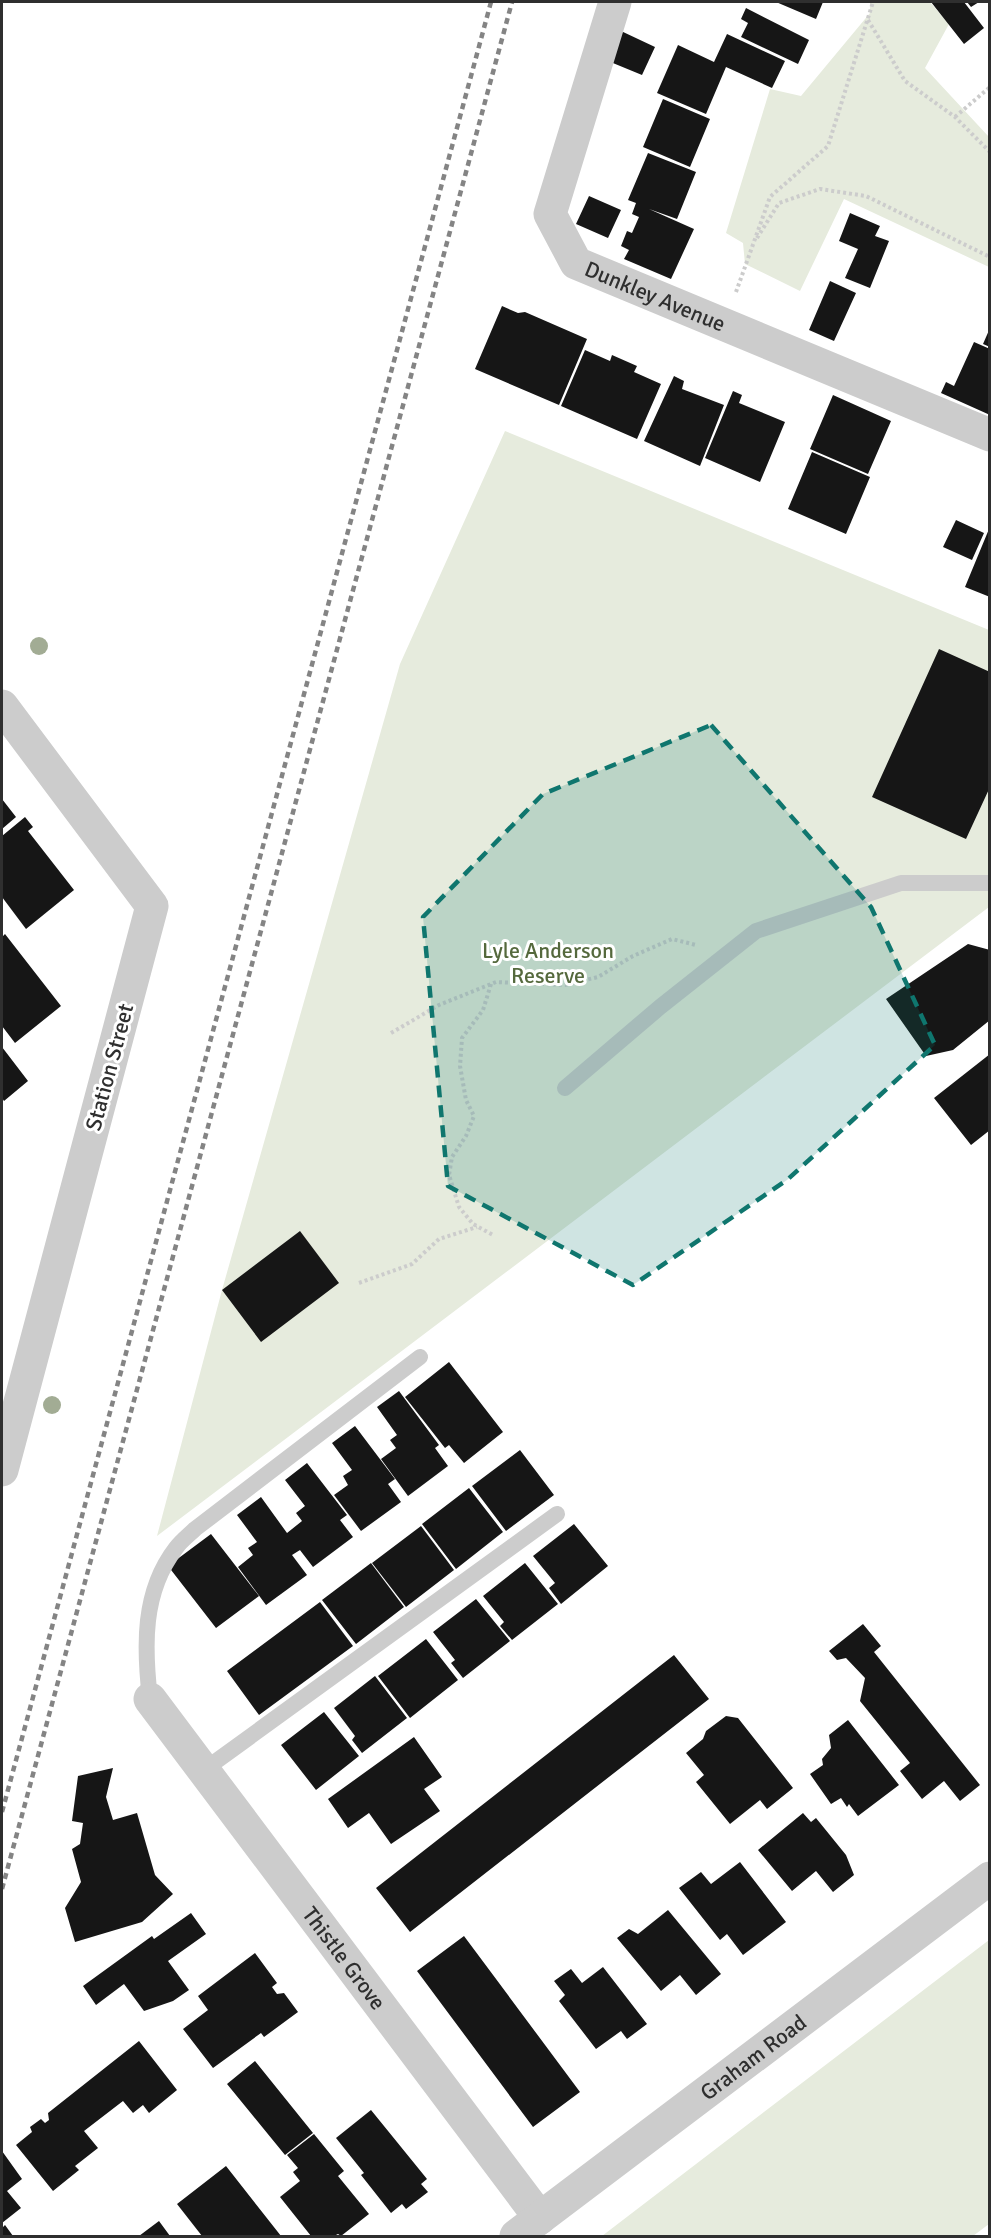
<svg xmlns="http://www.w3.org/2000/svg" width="991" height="2238" font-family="Signika,sans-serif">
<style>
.green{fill:#e6ebdd}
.building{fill:#161616}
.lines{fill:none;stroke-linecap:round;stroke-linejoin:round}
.path{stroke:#ccc;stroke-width:4;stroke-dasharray:3 3;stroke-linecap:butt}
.service{stroke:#ccc;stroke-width:16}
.minor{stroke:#ccc;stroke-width:33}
.rail{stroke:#848484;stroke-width:4.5;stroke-dasharray:6 4.5;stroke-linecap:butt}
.tree{fill:#a2ac94}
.marked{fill:#0f766e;fill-opacity:0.2;stroke:#0f766e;stroke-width:4.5;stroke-dasharray:12 8;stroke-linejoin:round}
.labels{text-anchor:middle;stroke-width:6;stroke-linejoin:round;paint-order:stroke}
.street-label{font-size:22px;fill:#2f2f2f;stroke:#fff}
.park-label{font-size:22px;fill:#55693d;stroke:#fff}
</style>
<rect width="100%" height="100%" fill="#fff"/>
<path class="green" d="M870,2h60l19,22 -24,44 64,69v130l-145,-68 -44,92 -55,-27 -2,-21 -17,-10 44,-144 31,7 69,-83z
M505,431l484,199v277l-832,629 65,-246 178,-626z
M989,1940v284l-16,12h-371z"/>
<path class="building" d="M776,2h47l-7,17z
M931,2h33l20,26 -20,16z
M967,2h12l-8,5z
M746,8l63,32 -11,24 -57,-27 7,-14 -7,-4z
M621,31l34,16 -13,28 -34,-14z
M727,34l58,27 -13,27 -46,-21 -20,47 -49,-21 21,-48 36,17z
M663,99l47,20 -20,48 -47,-20z
M648,153l48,19 -19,47 -28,-10 45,20 -23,50 -47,-20 5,-9 -8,-4 6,-15 5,2 7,-16 -7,-3 4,-11 -8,-3z
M589,196l32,14 -13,28 -32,-14z
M850,213l30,13 -5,10 14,5 -19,47 -25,-10 13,-29 -19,-8z
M830,281l26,12 -22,48 -25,-11z
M502,306l16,7 7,-1 62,27 -28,66 -84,-36z
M990,328v19l-7,-3z
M974,342l16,7v66l-49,-22 5,-11 8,4z
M585,350l25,11 2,-6 25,11 -3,6 27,12 -24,55 -76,-33z
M674,376l10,5 -2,8 42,16 -24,61 -56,-25z
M733,391l9,4 -3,8 46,19 -25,60 -55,-24z
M833,395l58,26 -23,53 -58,-25z
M812,452l58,25 -24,57 -58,-25z
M956,520l28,13 -12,27 -29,-13z
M989,529h1v68l-25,-10z
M939,649l51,23v115l-24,52 -94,-42z
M2,799l14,18 -14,12z
M25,817l8,10 -5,4 46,59 -48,39 -24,-32v-61z
M5,934l56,72 -46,37 -13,-17v-89z
M968,944l22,6v70l-37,30 -27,6 -40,-57z
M2,1047l26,34 -24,20 -2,-3z
M990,1054v76l-19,15 -37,-47z
M300,1231l39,52 -78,59 -39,-52z
M449,1362l54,70 -39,31 -15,-18 -4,3 -40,-51z
M399,1391l40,54 -4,3 13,18 -40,30 -27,-37 15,-11 -6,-8 7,-5 -20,-28z
M355,1426l40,53 -7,5 13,18 -40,29 -27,-36 14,-10 -5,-9 9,-6 -20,-27z
M520,1450l34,45 -48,36 -34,-45z
M307,1463l40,52 -7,5 13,17 -40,30 -20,-26 7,9 -8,5 15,20 -41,30 -28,-38 15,-12 -5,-7 9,-6 -20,-27 24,-18 26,36 15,-12 -6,-8 9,-7 -20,-26z
M469,1488l34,44 -47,37 -34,-45z
M574,1524l34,42 -47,38 -12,-16 6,-5 -22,-27z
M421,1526l33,44 -48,37 -34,-44z
M211,1534l48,62 -43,32 -48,-62z
M371,1563l33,44 -48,37 -34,-44z
M525,1563l33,41 -46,36 -12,-14 4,-4 -21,-26z
M476,1599l34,42 -47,37 -12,-15 4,-3 -22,-28z
M320,1602l33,44 -94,69 -32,-44z
M863,1624l18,22 -7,6 106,133 -20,16 -16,-20 -22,18 -22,-28 10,-8 -50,-62 5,-23 -19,-20 -9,2 -8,-9z
M426,1639l32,41 -48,38 -32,-42z
M674,1655l35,44 -299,233 -34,-44z
M375,1676l32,42 -45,35 -10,-13 3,-4 -21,-28z
M324,1712l35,44 -43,34 -35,-45z
M726,1716l12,2 55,70 -26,21 -7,-9 -30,24 -34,-42 8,-7 -18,-22 17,-14 3,-8z
M848,1720l51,65 -41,31 -9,-12 -2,3 -6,-9 -10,6 -21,-30 13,-9 -1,-6 9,-11 -2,-13z
M414,1737l28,40 -18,12 16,22 -49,33 -22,-31 -21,15 -20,-29z
M113,1768l-7,29 7,23 24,-7 18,62 18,19 -31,28 -67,20 -10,-34 16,-26 -9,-33 8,-5 3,-21 -11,-2 6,-45z
M803,1813l8,9 5,-4 30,37 8,20 -21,17 -17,-21 -24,20 -34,-41z
M740,1862l46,60 -43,33 -16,-21 -7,6 -41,-52 22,-16 10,12z
M668,1910l53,64 -25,21 -16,-20 -19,16 -44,-53 12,-9 9,5z
M191,1913l15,21 -38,27 21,29 -16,11 -29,10 -20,-27 -28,21 -13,-19 69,-50 2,3z
M464,1936l116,156 -47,35 -116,-156z
M255,1953l22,30 -5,4 5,7 7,-1 14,19 -34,25 -3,-4 -48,35 -30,-39 25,-19 -10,-14z
M603,1967l44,57 -20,15 -6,-8 -25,18 -37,-48 6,-6 -11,-14 17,-12 11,14z
M139,2041l38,49 -28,23 -6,-8 -10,8 -10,-12 -39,30 14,17 -23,18 4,4 -26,21 -37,-46 16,-13 -2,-5 11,-8 4,4 4,-3 -1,-7z
M255,2061l58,72 -28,22 -58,-71z
M371,2110l56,69 -6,5 7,8 -22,17 -4,-5 -11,9 -30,-38 3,-2 -28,-35z
M314,2134l30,37 -6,5 31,38 -28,22 -3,-2 -4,2h-23l-31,-39 20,-16 -7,-9 5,-4 -11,-13z
M2,2151l20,28 -15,12 14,17 -19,15z
M226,2166l55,70h-79l-25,-32z
M159,2221l11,15h-31z
M5,2225l8,11h-11v-8z"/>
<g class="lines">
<path class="path" d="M868,20l37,61 50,36 35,35
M955,117l35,-30
M757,238l22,-35 41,-14 46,7 124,61
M736,292l34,-95 58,-51 45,-144
M491,984l-8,26 -21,28 -2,28 6,34 8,16 -8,20 -14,21 -3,18 10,32 14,17 20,11
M391,1033l48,-28 57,-23 69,3 33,-8 35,-21 39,-17 24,6
M359,1283l53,-19 27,-25 38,-12"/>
<path class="service" d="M565,1088l95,-81 96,-76 145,-48h89
M150,1699c-6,-52 -8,-107 26,-151 5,-7 13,-13 19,-19l225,-172
M204,1770l353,-256"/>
<g class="minor">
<path id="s1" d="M615,2l-65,212 26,49 414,172"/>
<path d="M2,706l150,200 -150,564"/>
<path id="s2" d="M150,1699l390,519"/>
<path id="s3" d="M516,2236l474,-358"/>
</g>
<path class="rail" d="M2,1812l489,-1810
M2,1889l510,-1887"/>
</g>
<g class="tree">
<circle cx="39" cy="646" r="9"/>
<circle cx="52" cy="1405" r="9"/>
</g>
<path class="marked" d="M711,725l160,182 64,138 -148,135 -154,105 -185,-99 -25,-269 120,-123z"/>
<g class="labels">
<g class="street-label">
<text dy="8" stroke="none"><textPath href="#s1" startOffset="363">Dunkley Avenue</textPath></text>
<text transform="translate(109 1067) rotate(-75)" y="8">Station Street</text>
<text dy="8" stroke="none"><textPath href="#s2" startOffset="324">Thistle Grove</textPath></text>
<text dy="8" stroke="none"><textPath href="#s3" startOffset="297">Graham Road</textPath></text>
</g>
<g class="park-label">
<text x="548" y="958">Lyle Anderson<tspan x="548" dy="25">Reserve</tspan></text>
</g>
</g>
<rect width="991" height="2238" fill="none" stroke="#2f2f2f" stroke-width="6"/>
</svg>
